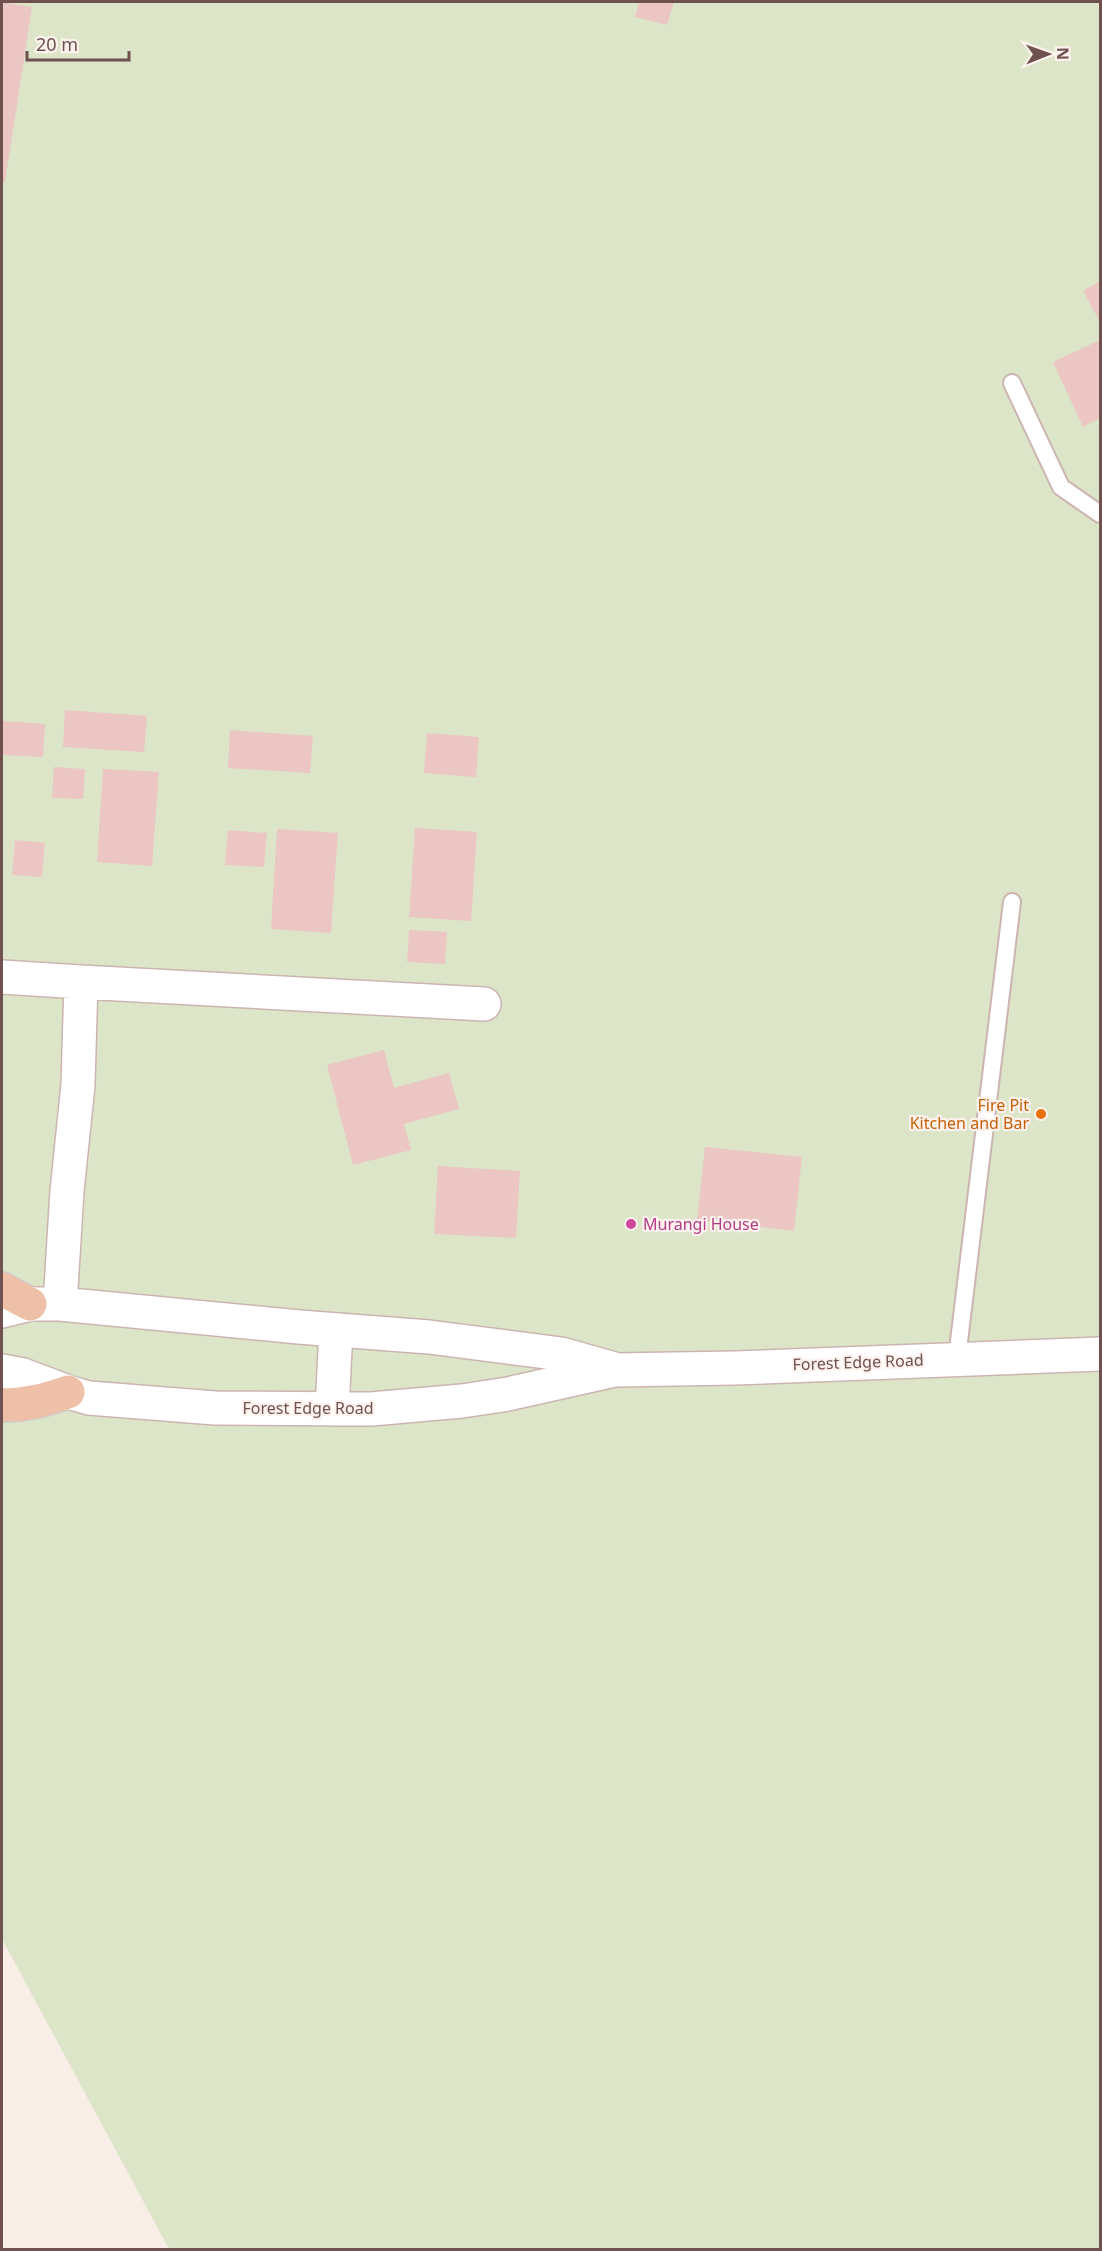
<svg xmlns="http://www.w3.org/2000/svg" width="1102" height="2251" font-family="'Noto Sans',sans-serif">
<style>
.green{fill:#dce5c7}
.building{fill:#ebc6c2}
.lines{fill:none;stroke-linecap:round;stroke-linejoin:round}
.lane-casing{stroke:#ccb5b1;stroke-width:20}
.street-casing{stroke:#ccb5b1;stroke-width:36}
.primary-casing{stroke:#d4cbca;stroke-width:36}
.lane{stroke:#fff;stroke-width:16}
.street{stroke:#fff;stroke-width:33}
.primary{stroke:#efc0a8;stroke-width:33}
.food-dot{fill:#e8710a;stroke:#fdf2ed;stroke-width:2}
.hotel-dot{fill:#d1479c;stroke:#fdf2ed;stroke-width:2}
.labels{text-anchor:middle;stroke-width:4.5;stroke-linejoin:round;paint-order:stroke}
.food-label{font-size:16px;fill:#c56008;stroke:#fdf2ed;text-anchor:end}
.hotel-label{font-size:16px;fill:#b23c85;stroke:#fdf2ed;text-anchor:start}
.street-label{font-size:16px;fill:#6f514f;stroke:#fdf2ed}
</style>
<rect width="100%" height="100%" fill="#f9ede7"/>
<path class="green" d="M2,2h1098v2247h-931l-167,-310z"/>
<path class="building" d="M2,2l30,5 -27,175h-3z
M639,2h35l-7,23 -32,-8z
M1100,281v41l-17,-31z
M1100,340v78l-17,9 -30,-65z
M65,710l82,6 -3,36 -81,-5z
M2,721l43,3 -2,33 -41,-2z
M230,730l83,6 -3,37 -82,-5z
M427,733l52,4 -3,40 -52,-4z
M54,767l31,2 -2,30 -31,-1z
M103,769l56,3 -7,94 -55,-4z
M415,828l62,4 -6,89 -62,-4z
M277,829l61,4 -7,100 -60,-4z
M228,830l39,3 -3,34 -39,-2z
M15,840l30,3 -3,34 -30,-2z
M409,930l38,2 -2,32 -38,-2z
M384,1050l10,38 55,-15 10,36 -55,15 7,26 -58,15 -26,-100z
M705,1147l97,10 -8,74 -97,-11z
M438,1166l82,5 -4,67 -82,-4z"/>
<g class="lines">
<g class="lane-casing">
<path id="lane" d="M1012,383l49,104 39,27
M957,1358l55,-456"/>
</g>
<g class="street-casing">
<path id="street" d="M2,977l79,5 -3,103 -11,106 -7,113
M81,982l403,22
M2,1311l28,-7h30l239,23 130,10 132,17 53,15
M2,1371l21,4 45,17 21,6 126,10 156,1 91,-8 46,-7 107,-24 120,-2 365,-14
M332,1409l4,-79"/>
</g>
<g class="primary-casing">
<path id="primary" d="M2,1289l28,15
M2,1405c24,0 43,-5 66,-13"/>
</g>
<use href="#lane" class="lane"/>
<use href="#street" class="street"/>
<use href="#primary" class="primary"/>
</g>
<circle class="food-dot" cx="1041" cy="1114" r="6"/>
<circle class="hotel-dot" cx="631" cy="1224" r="6"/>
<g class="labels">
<g class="food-label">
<text x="1029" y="1111">Fire Pit<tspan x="1029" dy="18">Kitchen and Bar</tspan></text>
</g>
<g class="hotel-label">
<text x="643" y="1230">Murangi House</text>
</g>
<g class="street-label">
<text transform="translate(858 1362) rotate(-2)" y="6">Forest Edge Road</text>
<text x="308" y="1414">Forest Edge Road</text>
</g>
</g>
<rect width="1102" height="2251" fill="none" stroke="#6f514f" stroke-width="6"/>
<g transform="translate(1048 54) rotate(89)" stroke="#fdf2ed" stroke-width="4.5" paint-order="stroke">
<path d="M0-4.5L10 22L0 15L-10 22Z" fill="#6f514f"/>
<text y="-9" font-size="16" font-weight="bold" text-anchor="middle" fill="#6f514f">N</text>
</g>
<path d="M27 51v9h102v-9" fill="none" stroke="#6f514f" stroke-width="3"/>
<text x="36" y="51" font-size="18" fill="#6f514f" stroke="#fdf2ed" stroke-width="4.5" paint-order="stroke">20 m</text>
</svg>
